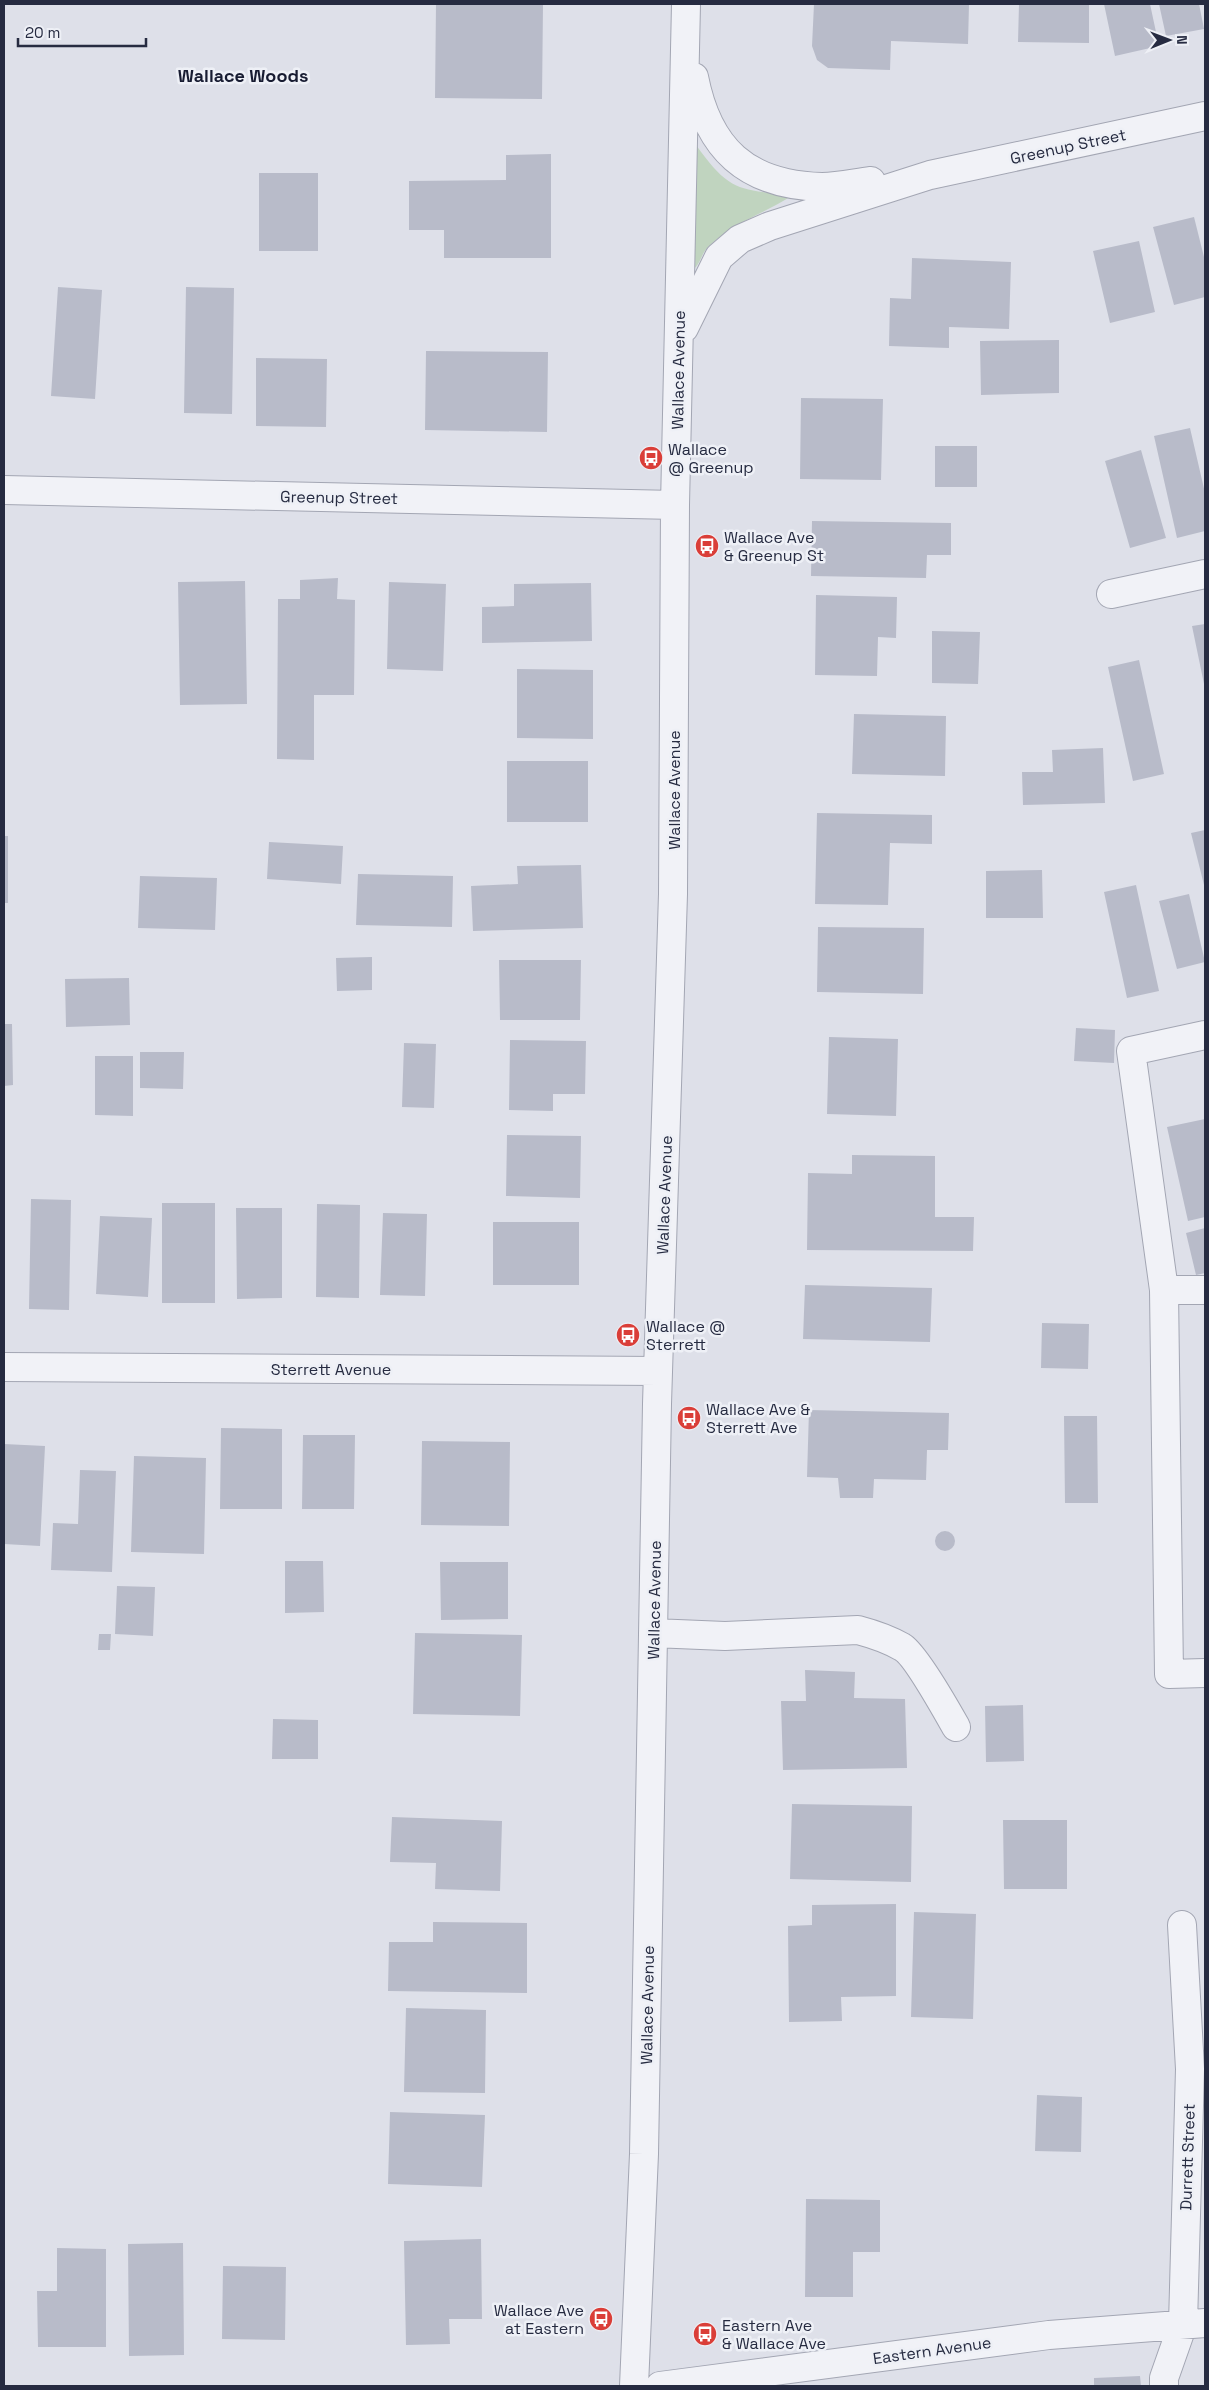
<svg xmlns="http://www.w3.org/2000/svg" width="1209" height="2390" font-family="'Space Grotesk',sans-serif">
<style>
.green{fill:#c0d4bf}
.building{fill:#b8bbc9}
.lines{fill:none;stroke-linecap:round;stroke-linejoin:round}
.minor-casing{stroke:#a3a6b3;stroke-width:30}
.minor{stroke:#f1f2f7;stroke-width:28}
.labels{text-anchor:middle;stroke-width:5;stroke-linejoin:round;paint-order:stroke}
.street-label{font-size:16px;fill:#262b41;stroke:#eef0f6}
.poi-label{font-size:16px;fill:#262b41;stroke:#eef0f6;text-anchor:start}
.neighbourhood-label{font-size:18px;font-weight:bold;fill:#181c32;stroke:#eef0f6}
</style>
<rect width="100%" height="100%" fill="#dee0e9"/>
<path class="green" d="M696,145c33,46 42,45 97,50 -29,19 -58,26 -84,51 -9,8 -8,21 -20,26z"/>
<path class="building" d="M436,4h107l-1,95 -107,-1z
M814,4h155l-1,40 -77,-3 -1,29 -62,-2 -11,-8 -5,-14z
M1019,4h70v39l-71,-1z
M1104,4h46l9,42 -44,10z
M1159,4h40l5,25 -38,7z
M551,154v104h-107v-28h-35v-49l97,-1v-25z
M259,173h59v78h-59z
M1194,217l11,44v36l-31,8 -21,-78z
M1139,241l16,71 -45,11 -17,-72z
M912,258l99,4 -2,67 -60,-2v21l-60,-2 1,-48 21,1z
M58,287l44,3 -7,109 -44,-3z
M186,287l48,1 -2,126 -48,-1z
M1059,340v53l-78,2 -1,-54z
M426,351l122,1 -1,80 -122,-2z
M256,358l71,1 -1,68 -70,-1z
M801,398l82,1 -2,81 -81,-1z
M1190,428l15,65v38l-28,7 -23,-102z
M935,446h42v41h-42z
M1141,450l25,88 -36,10 -25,-87z
M812,521l139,2v32h-24l-1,23 -115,-2z
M338,578l-1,21 18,1 -1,95h-40v65l-37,-1 1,-160h22v-19z
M245,581l2,123 -67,1 -2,-123z
M389,582l57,2 -3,87 -56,-2z
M591,583l1,58 -110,2v-36l32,-1v-22z
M816,595l81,2 -1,41 -18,-1 -1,39 -62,-1z
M1205,624v60h-1l-12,-58z
M932,631l48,1 -2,52 -46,-1z
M1139,660l25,114 -31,7 -25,-114z
M517,669l76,1v69l-76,-1z
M854,714l92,2 -1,60 -93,-2z
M1103,748l2,55 -82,2 -1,-33h31l-1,-22z
M507,761h81v61h-81z
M817,813l115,2v29l-42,-1 -2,62 -73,-1z
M1205,830v59l-14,-56z
M4,836h4v67h-4z
M269,842l74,4 -2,38 -74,-5z
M581,865l2,63 -110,3 -2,-45 47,-2 -1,-18z
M1042,870l1,48h-57v-47z
M358,874l95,2 -1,51 -96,-2z
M140,876l77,2 -2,52 -77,-2z
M1136,885l23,106 -32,7 -23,-106z
M1189,894l16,68 -28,7 -18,-68z
M818,927l106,1 -1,66 -106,-2z
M372,957v33l-35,1 -1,-33z
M499,960h82l-1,60h-80z
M129,978l1,47 -64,2 -1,-48z
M4,1024h8l1,61 -9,1z
M1076,1028l39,2 -1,33 -40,-2z
M829,1037l69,2 -2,77 -69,-2z
M510,1040l76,1 -1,53h-32v17l-44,-1z
M404,1043l32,1 -2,64 -32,-1z
M140,1052h44l-1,37 -43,-1z
M95,1056h38v60l-38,-1z
M1205,1119v98l-17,4 -21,-94z
M507,1135l74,1 -1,62 -74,-2z
M852,1155l83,1v61h39l-1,34 -166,-1 1,-77 44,1z
M31,1199l40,1 -2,110 -40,-1z
M162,1203h53v100h-53z
M317,1204l43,1 -1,93 -43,-1z
M236,1208h46v90l-45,1z
M383,1213l44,1 -2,82 -45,-1z
M100,1216l52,2 -4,79 -52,-3z
M493,1222h86v63h-86z
M1205,1228v45l-9,2 -10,-42z
M805,1285l127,3 -2,54 -127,-3z
M1042,1323l47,1 -1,45 -47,-1z
M809,1410l140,3 -1,37h-21l-1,30 -52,-1 -1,19h-33l-2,-20 -31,-1z
M1064,1416h33l1,87h-33z
M221,1428l61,1v80h-62z
M303,1435h52l-1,74h-52z
M422,1441l88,1 -1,84 -88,-1z
M4,1444l41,2 -5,100 -36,-2z
M134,1456l72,2 -2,96 -73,-2z
M80,1470l36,1 -4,101 -61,-2 2,-47 25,1z
M935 1541a10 10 0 1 1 20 0a10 10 0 1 1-20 0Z
M285,1561h38l1,51 -39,1z
M440,1562h68v57l-67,1z
M117,1586l38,1 -2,49 -38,-2z
M415,1633l107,2 -2,81 -107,-2z
M99,1634h12l-1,16h-12z
M805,1670l50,2 -1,26 51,1 2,69 -124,2 -2,-69h25z
M1023,1705l1,56 -38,1 -1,-56z
M273,1719l45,1v39h-46z
M792,1804l120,2 -1,76 -121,-3z
M392,1817l110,4 -2,70 -65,-2 1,-26 -46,-1z
M1003,1820h64v69h-63z
M896,1904v92l-55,1 1,24 -53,1 -1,-96 24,-1v-20z
M914,1912l62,2 -3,105 -62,-2z
M433,1922l94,1v70l-139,-2 1,-49h44z
M406,2008l80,2 -1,83 -81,-1z
M1037,2095l45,2 -1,55 -46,-1z
M390,2112l95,3 -3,72 -94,-3z
M806,2199l74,1v52h-27v45h-48z
M481,2239l1,80h-33l1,25 -44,1 -2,-104z
M183,2243l1,112 -55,1 -1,-112z
M57,2248l49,1v98h-68l-1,-56h20z
M223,2266l63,1 -1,73 -63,-1z
M1140,2376l1,10h-47v-8z"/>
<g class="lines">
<g class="minor-casing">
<path id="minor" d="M694,77c14,72 52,108 128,110 16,0 33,-4 49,-6
M684,328l35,-71 21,-18 30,-13 160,-51 275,-59
M4,490l671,15
M1111,594l94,-20
M1205,1035l-74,16 33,239 5,384 36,-1
M1164,1290h41
M4,1367l654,4
M653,1633l72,3 133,-6c15,4 30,9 44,17 13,7 45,64 54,80
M634,2386l10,-232 13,-750 16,-510 2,-389 11,-501
M660,2386l389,-51 156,-12
M1164,2386v-8l19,-54 7,-255 -8,-144"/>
</g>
<use href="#minor" class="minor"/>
</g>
<defs>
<g id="bus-disc" transform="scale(1.25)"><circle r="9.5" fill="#da3e38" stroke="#eef0f6"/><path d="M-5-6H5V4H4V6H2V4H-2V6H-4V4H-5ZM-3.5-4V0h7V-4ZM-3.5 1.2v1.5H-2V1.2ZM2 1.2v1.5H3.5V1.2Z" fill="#fff"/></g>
</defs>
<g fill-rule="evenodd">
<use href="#bus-disc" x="651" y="458"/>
<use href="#bus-disc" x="707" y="546"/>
<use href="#bus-disc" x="628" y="1335"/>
<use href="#bus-disc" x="689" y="1418"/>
<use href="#bus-disc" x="601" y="2319"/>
<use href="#bus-disc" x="705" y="2334"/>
</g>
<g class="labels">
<g class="street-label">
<text transform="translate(1068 146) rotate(-12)" y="6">Greenup Street</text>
<text transform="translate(678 370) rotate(-89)" y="6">Wallace Avenue</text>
<text transform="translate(339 497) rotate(1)" y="6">Greenup Street</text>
<text transform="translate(674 790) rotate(-90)" y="6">Wallace Avenue</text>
<text transform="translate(664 1195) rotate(-88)" y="6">Wallace Avenue</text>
<text x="331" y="1375">Sterrett Avenue</text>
<text transform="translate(654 1600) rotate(-89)" y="6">Wallace Avenue</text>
<text transform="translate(647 2005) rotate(-89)" y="6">Wallace Avenue</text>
<text transform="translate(1187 2157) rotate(-88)" y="6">Durrett Street</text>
<text transform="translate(932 2350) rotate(-8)" y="6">Eastern Avenue</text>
</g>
<g class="poi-label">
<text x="668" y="455">Wallace<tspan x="668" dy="18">@ Greenup</tspan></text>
<text x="724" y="543">Wallace Ave<tspan x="724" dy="18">&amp; Greenup St</tspan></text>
<text x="646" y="1332">Wallace @<tspan x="646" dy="18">Sterrett</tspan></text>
<text x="706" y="1415">Wallace Ave &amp;<tspan x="706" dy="18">Sterrett Ave</tspan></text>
<text x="584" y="2316" text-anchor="end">Wallace Ave<tspan x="584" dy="18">at Eastern</tspan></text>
<text x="722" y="2331">Eastern Ave<tspan x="722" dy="18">&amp; Wallace Ave</tspan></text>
</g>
<g class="neighbourhood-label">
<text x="243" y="82">Wallace Woods</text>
</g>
</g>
<rect width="1209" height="2390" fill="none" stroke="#262b41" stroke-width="10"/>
<g transform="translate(1169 40) rotate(89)" stroke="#eef0f6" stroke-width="4" paint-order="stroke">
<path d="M0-4L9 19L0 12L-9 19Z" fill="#262b41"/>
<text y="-8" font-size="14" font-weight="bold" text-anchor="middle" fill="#262b41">N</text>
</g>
<path d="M18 38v8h128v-8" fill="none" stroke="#262b41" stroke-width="2.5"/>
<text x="25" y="38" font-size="15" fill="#262b41" stroke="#eef0f6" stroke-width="4" paint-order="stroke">20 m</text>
</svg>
